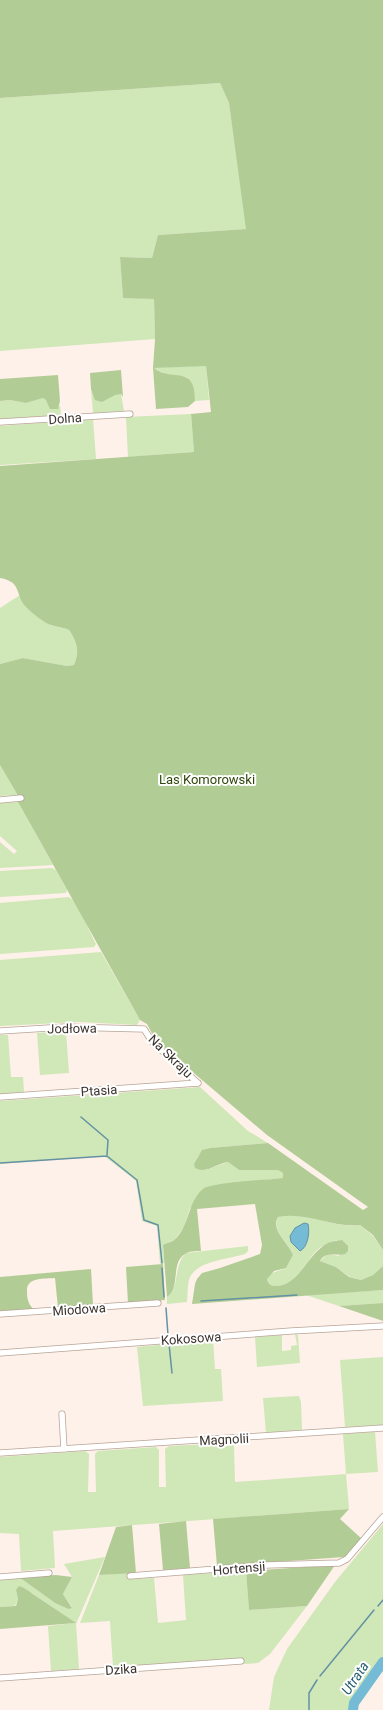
<svg xmlns="http://www.w3.org/2000/svg" width="383" height="1710" font-family="Roboto,sans-serif">
<style>
.green{fill:#d0e7b8}
.forest{fill:#b2cc95}
.water{fill:#75bbd5;stroke:#6492a3}
.lines{fill:none;stroke-linecap:round;stroke-linejoin:round}
.stream{stroke:#6492a3;stroke-width:1.5}
.river{stroke:#75bbd5;stroke-width:10}
.street-casing{stroke:#b7a496;stroke-width:7}
.street{stroke:#fff;stroke-width:5.5}
.labels{text-anchor:middle;stroke-width:4;stroke-linejoin:round;paint-order:stroke}
.street-label{font-size:13px;fill:#3b332d;stroke:#fff}
.park-label{font-size:13px;fill:#30470b;stroke:#fff}
.water-label{font-size:14px;font-style:italic;fill:#255d70;stroke:#fff}
</style>
<rect width="100%" height="100%" fill="#fef1e9"/>
<path class="green" d="M220,83l9,20 18,126 -89,6 -6,23 -32,-1 3,40 31,2 1,40 -155,12v-253z
M206,365l3,35 -14,1 -5,-20 -3,-4 -19,-2 -15,-7z
M91,389l1,3 29,2 3,17 -31,2z
M43,398l16,9 1,-2 1,10 -61,4v-18l10,-1 16,3z
M191,414l3,38 -66,5 -2,-40z
M93,419l3,40 -96,6v-39z
M20,595c2,10 20,26 31,30 6,2 12,2 18,5 8,12 11,21 5,35l-7,1 -44,-8 -23,6v-56z
M0,765l17,29 -1,1 -16,1z
M18,802l35,63 -53,3v-26l14,12 3,-3 -17,-15v-33z
M52,868l4,2 11,20 -1,3 -66,4v-26z
M69,897c11,7 20,35 27,47l-2,3 -94,7v-51z
M101,952l39,68 -3,5 -58,-3 -79,4v-66z
M66,1031l3,42 -29,2 -3,-42z
M0,1035h8l3,42h12l1,15 -24,2z
M200,1087l48,44 20,12 -58,5 -7,2 -6,8 9,12 22,-8 11,8h39l5,3v5l-56,6 -37,24 -6,19 -10,13 -11,5 1,18 -4,1 -3,-38 -15,-5 -6,-40 -32,-25 -104,8v-63z
M286,1215c8,1 17,0 25,2 17,5 31,10 49,8l13,11 10,14v16l-10,9 -12,5 -11,-3 -14,-10 -16,-6 7,-7 12,2 -2,-16c-8,3 -14,5 -20,10 -12,12 -21,36 -42,36 -5,0 -7,-3 -8,-7l3,-5 16,-6 7,-13c-4,-12 -22,-24 -15,-38z
M248,1246v5l-3,3c-16,5 -51,7 -56,26 -2,7 -1,15 -2,22l-20,2v-7c13,-8 6,-32 19,-44z
M383,1290v13l-44,3 -33,-11z
M295,1334l3,1 2,28 -43,4 -2,-30 27,-2v16l9,-1v-4l6,-1z
M213,1340l2,29h6l2,32 -80,5 -6,-59z
M383,1357v68l-38,2 -5,-67z
M299,1396l2,6 1,28 -36,3 -3,-35z
M375,1432l3,40 -32,2 3,35 -296,22 2,37 -34,3 -2,-37 -19,-1v-76l85,-6 4,3 -1,38h8l-1,-38 3,-3 58,-4 3,3v37h7l-1,-38 4,-3 43,-2 7,2 2,-3 8,-1 5,4 1,36 111,-8 -3,-40z
M383,1524v136l-26,29 -9,21h-79l5,-33 13,-28 48,-67z
M105,1557l-29,67 3,45 -28,2 -3,-45 27,-3 -43,-30 -16,-3 2,9 -3,7 -15,1v-28l19,-2 36,26 13,6 4,-2 -9,-13 9,-17 -8,-13z
M246,1571l3,39 58,-4 -37,48 -12,9 -14,1v-6l-131,9 -3,-46 -30,2 19,-48 29,-2 1,6 25,-1 4,45 28,-3 -3,-45z"/>
<path class="forest" d="M0,0h383v1250l-10,-15 -13,-10c-28,3 -54,-14 -82,-8 -8,13 11,26 15,38l-7,13 -12,3 -7,8c1,4 3,7 8,7 23,0 31,-28 47,-39 5,-5 13,-6 20,-7l6,6v5l-3,3c-10,2 -20,-3 -25,7l16,6 13,10 12,3 12,-5 10,-9v24l-191,14 3,-20 2,-5 5,-6 18,-5 40,-14 2,-9 -7,-41 -58,5 4,42c-5,0 -12,0 -16,3 -15,9 -4,34 -18,43l-4,-52c3,-2 9,-3 11,-5 16,-13 13,-38 29,-51 10,-7 65,-9 80,-11v-5l-5,-3h-39l-11,-8c-13,2 -21,12 -33,6l-1,-4 8,-14 8,-2 58,-5 95,67 5,-3 -101,-72 -111,-94 -9,-17 -7,-4 -122,-218 -1,-8 -17,-29v-101l23,-6 44,8 7,-1c6,-14 3,-23 -5,-35 -6,-3 -12,-3 -18,-5 -7,-2 -19,-12 -24,-17 -13,-13 -4,-26 -27,-30v-112l194,-14 -3,-38 20,-2 -5,-46 -52,2c19,15 41,-5 41,33l-7,6 -32,2 -3,-41 2,-29 -1,-40 -31,-1 -3,-41 32,1 6,-23 88,-6 -17,-126 -9,-20 -220,15z
M121,370l2,27 -2,-3 -6,1 -13,7 -7,-2 -4,-11 -1,-16z
M58,375l2,26 -2,8h-8l-4,-9 -3,-2 -17,5 -16,-3 -10,1v-22z
M163,1264l2,36 -37,3 -2,-36z
M91,1269l2,36 -35,3 -3,-30c-10,1 -29,-1 -28,13 0,8 1,12 6,18l-33,2v-34z
M383,1303v18l-44,-15z
M349,1509l-9,10 22,20 -12,15 -6,3 -127,9 -4,-47z
M186,1521l4,47 -27,2 -4,-46z
M132,1525l4,48 -37,2 17,-48z
M335,1565l-28,41 -58,4 -3,-39z
M56,1575l16,2 -9,17 9,14 -4,1 -13,-6 -36,-26z
M19,1586l5,2 52,35 -76,6v-22l16,-1 2,-7 -2,-9z"/>
<path class="water" d="M304,1223l4,1c2,8 0,23 -8,27l-9,-9 -1,-6 5,-8z"/>
<g class="lines">
<path class="stream" d="M81,1117l27,23 -1,15
M0,1163l107,-7 30,24 7,40 14,5 4,38
M162,1268l2,29
M201,1301l96,-6
M166,1308l2,27
M169,1344l3,29
M378,1606l5,-6
M320,1676l54,-66
M309,1710v-17l8,-13"/>
<path class="river" d="M353,1710l1,-7 29,-41"/>
<g class="street-casing">
<path id="street" d="M0,422l130,-8
M0,800l21,-2
M0,1031l65,-4 79,2 9,14 45,40
M0,1097l198,-14
M0,1314l158,-11
M0,1353l291,-22 92,-5
M62,1414l2,35
M0,1453l383,-25
M130,1576l137,-11 72,-2 8,-4 36,-42
M0,1577l49,-4
M0,1678l241,-17"/>
</g>
<use href="#street" class="street"/>
</g>
<g class="labels">
<g class="street-label">
<text transform="translate(65 418) rotate(-4)" y="5">Dolna</text>
<text transform="translate(72 1028) rotate(-1)" y="5">Jodłowa</text>
<text transform="translate(171 1056) rotate(44)" y="5">Na Skraju</text>
<text transform="translate(99 1090) rotate(-4)" y="5">Ptasia</text>
<text transform="translate(79 1309) rotate(-4)" y="5">Miodowa</text>
<text transform="translate(191 1338) rotate(-4)" y="5">Kokosowa</text>
<text transform="translate(224 1439) rotate(-3)" y="5">Magnolii</text>
<text transform="translate(239 1568) rotate(-5)" y="5">Hortensji</text>
<text transform="translate(121 1669) rotate(-4)" y="5">Dzika</text>
</g>
<g class="park-label">
<text x="207" y="784">Las Komorowski</text>
</g>
<g class="water-label">
<text transform="translate(355 1678) rotate(-56)" y="5">Utrata</text>
</g>
</g>
</svg>
